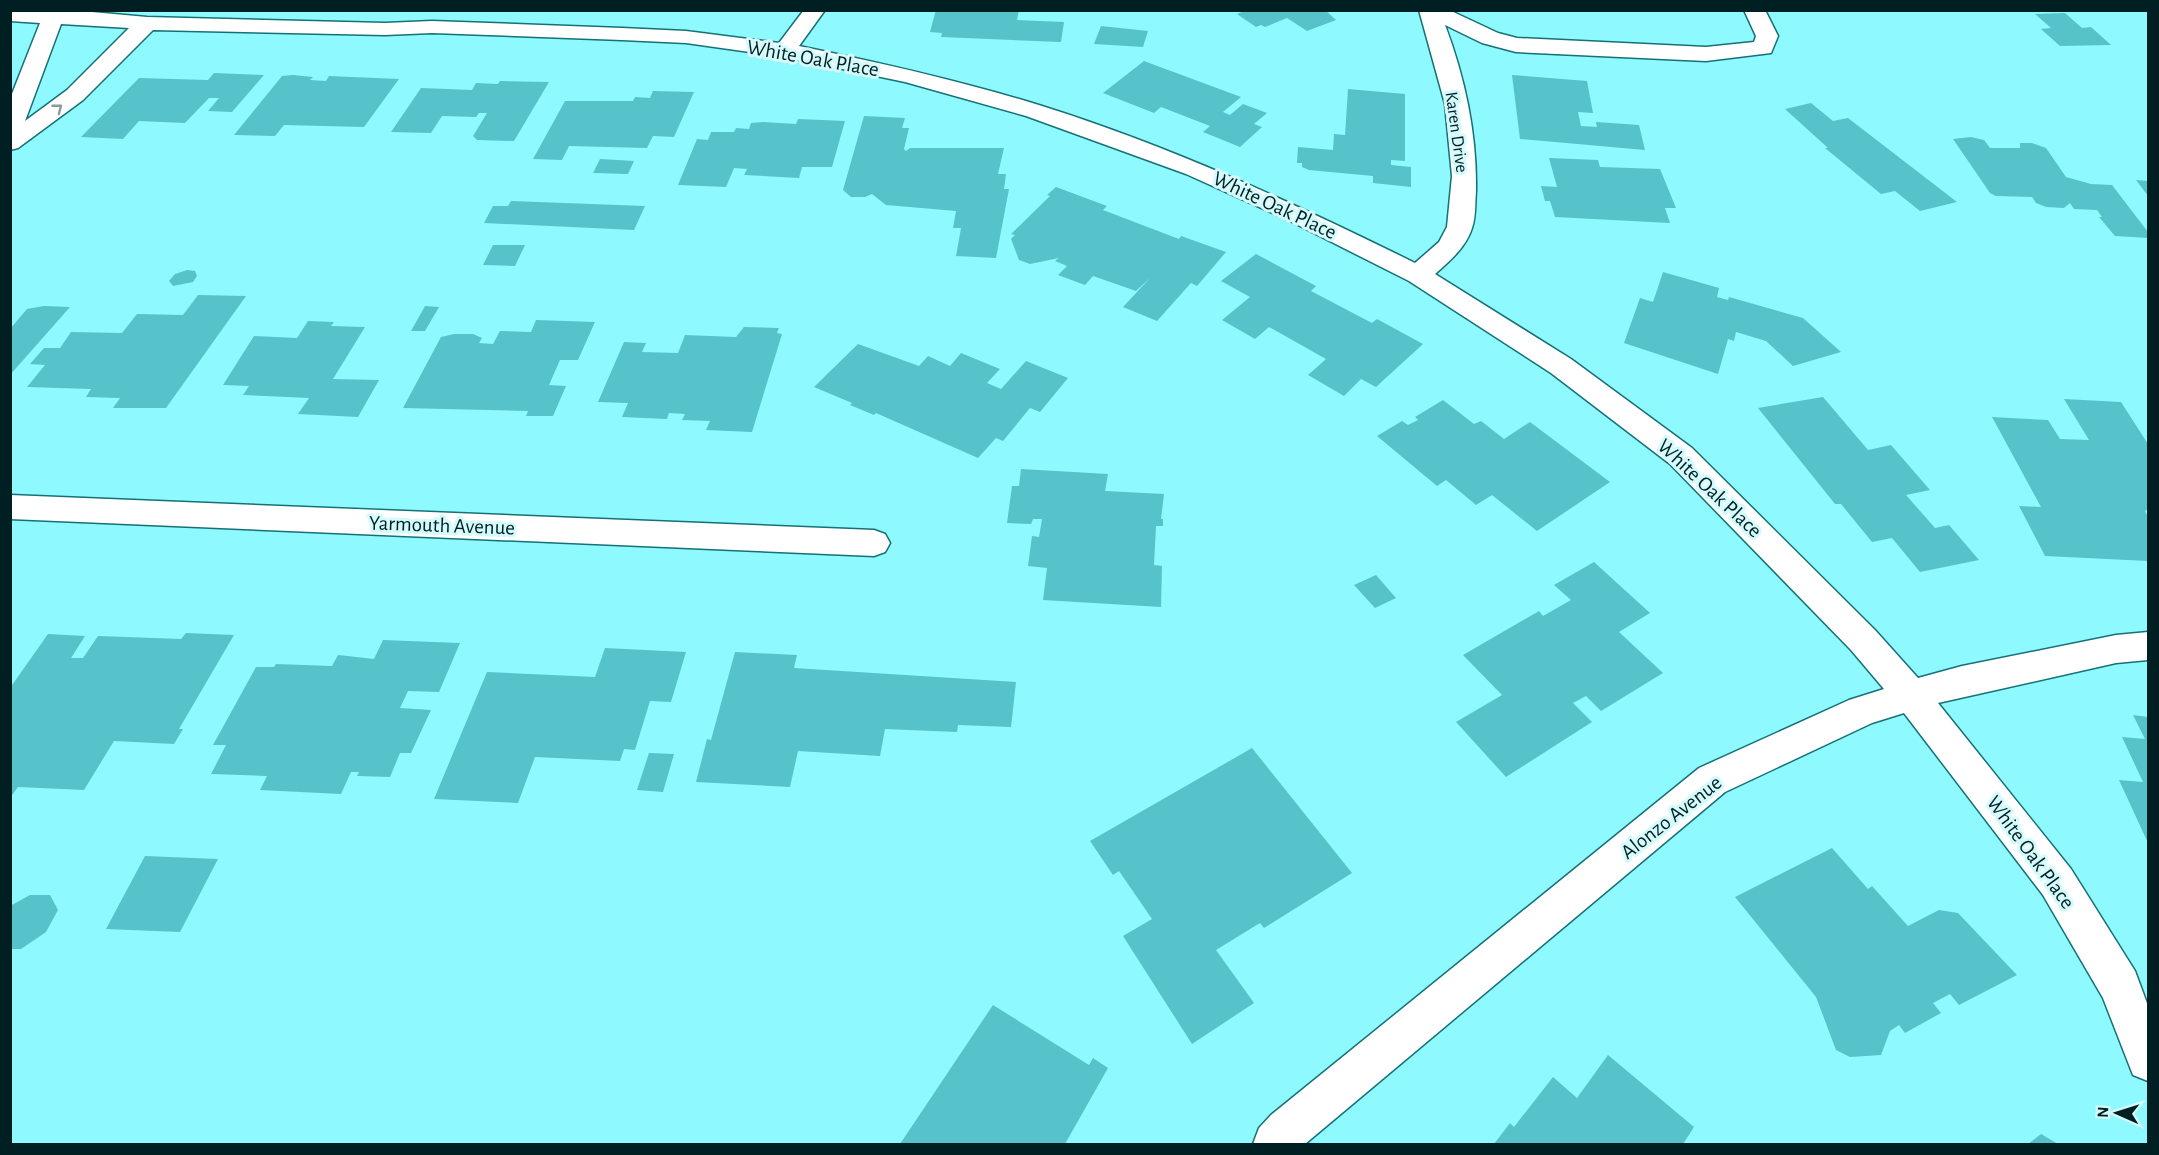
<svg xmlns="http://www.w3.org/2000/svg" width="2159" height="1155" font-family="'Alegreya Sans',sans-serif">
<style>
.building{fill:#56c3ca}
.lines{fill:none;stroke-linecap:round;stroke-linejoin:round}
.minor-casing{stroke:#157176;stroke-width:3}
.minor{fill:#fff;fill-rule:evenodd}
.oneway{stroke:#8c9a9c}
.labels{text-anchor:middle;stroke-width:6;stroke-linejoin:round;paint-order:stroke}
.far-street-label{font-size:18px;fill:#001f22;stroke:#d4fafc}
.street-label{font-size:21px;fill:#001f22;stroke:#d4fafc}
</style>
<rect width="100%" height="100%" fill="#8ef9ff"/>
<path class="building" d="M936,10h83l-2,10 47,2 -3,20 -120,-5 1,-4 -12,-1z
M1239,10h86l11,10 -29,11 -20,-13 -22,9 -4,-2 -5,2 -19,-13 5,-2z
M2065,13l17,15 9,-1 20,18 -51,1 -19,-17 10,-1 -16,-14z
M1101,26l47,5 -5,16 -49,-3z
M1144,61l97,36 -18,15 7,3 13,-11 24,9 -13,11 8,3 -22,20 -37,-15 7,-6 -49,-19 -7,6 -51,-20z
M214,73l50,2 -32,37 -24,-1 11,-13h-10l-24,25 -46,-2 -16,18 -42,-2 58,-59 69,2z
M293,75l20,2 -3,3 16,1 3,-5 70,3 -35,48 -80,-2 -9,11 -41,-1 48,-59z
M1512,75l75,6 6,32 -15,-1 3,14 16,1 -1,-5 43,3 6,25 -125,-11z
M500,81l49,1 -35,59 -37,-1 -4,-4 14,-23h-8l-3,4 -34,-1 -11,17 -40,-1 30,-44 51,2 4,-7 22,1z
M1348,89l57,5v67l-14,-1v5l20,2v20l-38,-4v-7l-64,-6 -7,-3v-4h-5l1,-16 35,3 1,-16 11,1z
M653,91l41,1 -20,45 -21,-1 -6,12 -78,-2 -7,14 -29,-1 32,-58h68l2,-4 15,1z
M1811,103l22,18 15,-3 109,84 -37,9 -25,-20 -14,3 -56,-46h3l-43,-39z
M864,116l41,2 -3,10h7l-5,21 2,2 4,-3h94l-6,26h8l-2,15h5l-13,69 -40,-2 5,-28h-8l3,-17 -70,-6 -14,-11 -7,3h-14l-8,-7z
M798,119l47,2 -13,46h-30l-3,11 -55,-3 3,-6 -13,-1 -8,19 -48,-2 19,-46 11,1 3,-8h23l2,-4 13,1 2,-6 12,-1 33,2z
M1971,137l13,3 6,8h30v-5h12l14,5 20,29 25,7 21,1 36,47v6l-33,-2 -16,-19h3l-5,-7 -23,-1 -4,-6 -6,5 -18,-1 -10,-4 -4,-6 -36,-1 -6,-3 -37,-54z
M1549,158l49,2 2,7 60,2 16,39h-11l5,15 -115,-6 -5,-16h-5l-4,-15 16,1z
M600,159l34,2 -6,13 -35,-1z
M2136,180l12,1v15z
M1056,187l51,19 -4,4 76,29 2,-3 45,16 -29,34 -6,-3 -34,38 -34,-14 27,-29 -14,13 -43,-15 -8,9 -27,-10 9,-9 -12,-5 4,-3 -29,6 -11,-4 -8,-21 4,-4 -4,-1 39,-38 -3,-1z
M511,201l134,5 -11,24 -150,-7 9,-17h15z
M493,245h32l-10,21 -32,-1z
M1256,254l60,32 -5,5 61,32 5,-4 46,25 -47,43 -15,-8 -17,17 -36,-21 18,-16 -57,-32 -14,12 -33,-19 28,-23 -29,-16z
M187,270l8,1 2,5 -4,6 -20,4 -4,-5 6,-7z
M1663,272l56,16 -2,9 11,3 1,-3 74,21 38,34 -48,14 -27,-25 -30,-9 -2,9 -6,-2 -10,35 -94,-31 16,-45 13,4z
M198,295l48,1 -80,112h-53l7,-10 -34,-1 5,-8 -64,-2 18,-22 -15,-1 14,-16h16l11,-16 51,1 15,-19 46,1z
M44,306l26,1 -60,68v-46l17,-20z
M425,306l14,1 -14,24h-14z
M536,320l59,2 -17,38h-18l-11,25 17,1 -13,30h-27l2,-5 -125,-3 38,-71 13,-3h19l9,4 -3,5 14,1 7,-13 31,1z
M308,321l26,1 -3,4 34,1 -32,52 46,1 -21,37 -60,-3 11,-16 -66,-3 6,-9 -26,-1 31,-49 43,2z
M744,327l35,1 -2,5 5,1 -30,98 -46,-2 4,-9 -28,-1 3,-6 -16,-1 -2,6 -45,-2 6,-14 -30,-1 26,-60 22,1 -4,9 36,1 7,-18 51,2z
M858,344l61,22 9,-10 22,10 11,-13 39,16 -13,14 14,6 25,-28 42,17 -28,34 -10,-4 -27,33 -7,-3 -18,20 -102,-45 -2,2 -24,-10 2,-2 -38,-16z
M1823,397l45,53 23,-5 39,45 -24,5 29,33 14,-3 30,35 -59,12 -28,-34 -20,4 -31,-38h-6l-77,-96z
M2064,399l57,3 27,42v65l-3,2 3,6v44l-103,-5 -26,-50 22,1 -49,-90 56,3 12,19 29,1z
M1443,400l31,24 7,-3 23,18 26,-17 80,60 -73,49 -45,-36 -16,10 -30,-25 -9,6 -60,-50 25,-15 6,4 10,-5 -3,-3z
M1021,469l87,5 -3,17 59,3 -3,25h2v7h-7l-2,39 8,1 -1,41 -118,-7 4,-32 -19,-2 4,-30 7,1 3,-18h-9l-2,5 -24,-1 5,-37h7z
M1594,562l56,51 -31,19 44,41 -62,38 -15,-15 -13,7 19,19 -86,55 -50,-55 46,-27 -39,-40 76,-44 4,5 28,-16 -17,-15z
M1376,575l20,23 -21,10 -21,-23z
M186,633l48,2 -55,94h4l-9,15 -60,-3 -30,49 -66,-3 -8,11v-110l38,-54 37,2 -14,22h12l15,-22 83,3z
M383,640l77,3 -21,49 -31,-1 -8,17 31,2 -20,43h-11l-10,24 -33,-1 2,-4h-8l-10,22 -81,-4 7,-14 -56,-2 15,-29h-13l43,-78h18l2,-3 56,2 6,-11 36,4z
M605,648l81,4 -15,50 -21,-1 -15,49 -11,-1 -4,12 -85,-4 -17,46 -84,-4 53,-127 108,5z
M735,652l62,3 -3,13 222,14 -5,45 -53,-2 -1,7 -72,-3 -5,27 -82,-5 -8,36 -94,-5 11,-43 4,1z
M2133,715l15,2v126l-29,-63 24,2 -21,-45 23,2z
M1252,748l100,125 -88,55 -4,-5 -44,27 38,53 -62,41 -69,-108 29,-17 -33,-48 -6,4 -23,-34z
M649,753l25,1 -11,38 -26,-2z
M1832,848l36,41 4,-3 36,40 31,-16 19,3 59,62 -58,30 -9,-11 -17,9 8,10 -36,20 -6,-8 -9,6 -9,24 -31,2 -14,-7 -20,-53 -81,-100z
M145,856l73,3 -38,73 -74,-3z
M30,895h20l8,15 -12,22 -25,17h-11v-43z
M993,1005l96,60 4,-7 15,10 -43,76h-165z
M1608,1055l86,72 -11,17h-189l16,-21 4,4 39,-50 24,21z
M2041,1134l17,10h-30z"/>
<g class="lines">
<g class="minor-casing">
<path id="minor" d="M10,10h60l77,7 238,6 47,-2 190,7 64,3 93,12 25,-33h21l-26,36c82,17 163,35 243,60 130,41 252,97 373,157l24,-21 8,-15 5,-51 -7,-72 -26,-94h30l49,23 19,5 189,9 48,-5 2,-6 -12,-26h21l13,26 -7,17 -65,8 -190,-9 -34,-9 -37,-18c20,53 32,109 31,166 -1,12 0,26 -4,37 -6,19 -22,33 -37,46l136,85 121,89 183,182 43,48 44,-12 154,-31 32,-3v28l-32,3 -178,40 133,166 64,102 13,35v75l-15,-6 -30,-77 -60,-103 -139,-182 -32,10 -147,69 -420,352h-52l6,-16 12,-13 428,-347 150,-68 35,-11 -33,-39 -181,-186 -119,-91 -142,-92 -119,-60 -104,-47 -160,-58 -121,-34 -120,-25 -99,-14 -64,-3 -190,-7 -47,2 -232,-5 -70,70 -65,48 -8,2v-51l30,-76 -30,-2zM61,24l68,4 -62,62 -42,31z
M10,495l864,35 11,4 5,9 -5,9 -11,4 -864,-37z"/>
</g>
<use href="#minor" class="minor"/>
</g>
<defs><path id="oneway-chevron" d="M-2-3.5L2.5 0L-2 3.5" fill="none" stroke-width="1.6" stroke-linecap="round" stroke-linejoin="round" transform="scale(1.5)"/></defs>
<use class="oneway" href="#oneway-chevron" transform="translate(58 108) rotate(-38)"/>
<g class="labels">
<g class="far-street-label">
<text transform="translate(1457 132) rotate(82)" y="6">Karen Drive</text>
</g>
<g class="street-label">
<text transform="translate(813 58) rotate(10)" y="7">White Oak Place</text>
<text transform="translate(1275 205) rotate(25)" y="7">White Oak Place</text>
<text transform="translate(1710 488) rotate(43)" y="7">White Oak Place</text>
<text transform="translate(442 525) rotate(2)" y="7">Yarmouth Avenue</text>
<text transform="translate(1671 817) rotate(-38)" y="7">Alonzo Avenue</text>
<text transform="translate(2031 852) rotate(54)" y="7">White Oak Place</text>
</g>
</g>
<rect width="2159" height="1155" fill="none" stroke="#001f22" stroke-width="24"/>
<g transform="translate(2117 1113) rotate(273)" stroke="#d4fafc" stroke-width="4.5" paint-order="stroke">
<path d="M0-4.5L10 22L0 15L-10 22Z" fill="#001f22"/>
<text y="-9" font-size="16" font-weight="bold" text-anchor="middle" fill="#001f22">N</text>
</g>
</svg>
